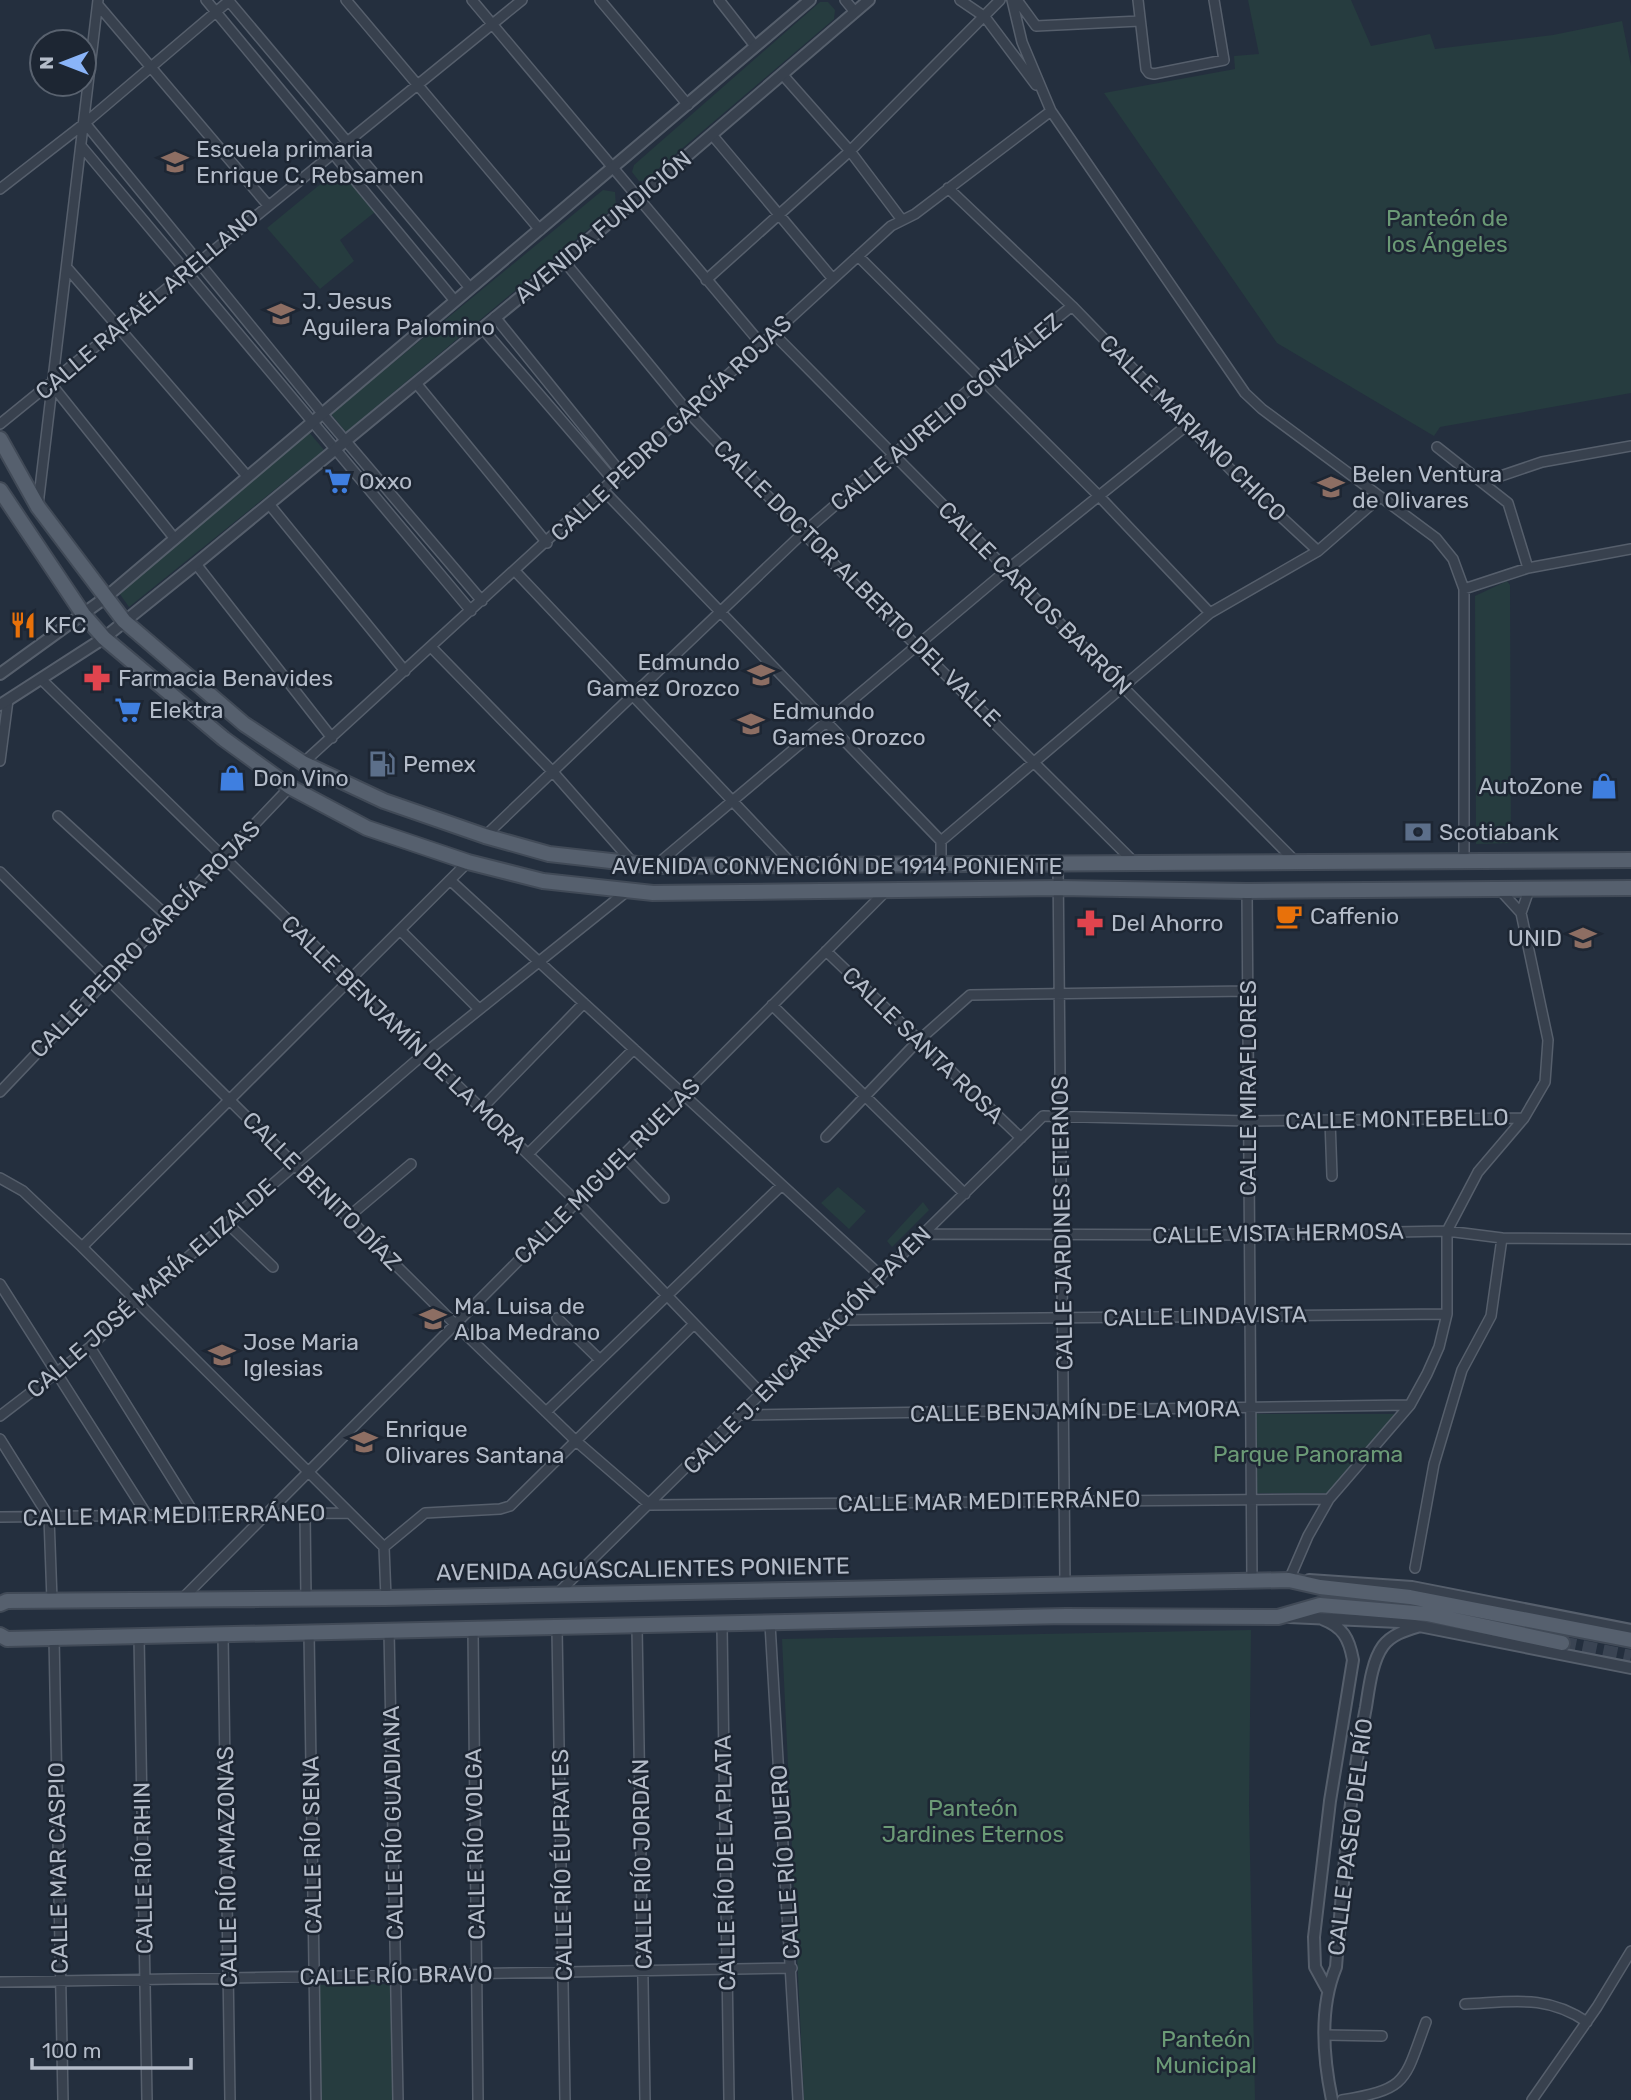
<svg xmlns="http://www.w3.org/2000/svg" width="1631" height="2100" font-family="Rubik,sans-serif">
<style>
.green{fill:#263c3f}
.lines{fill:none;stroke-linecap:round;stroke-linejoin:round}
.primary-tunnel{stroke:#3a4453;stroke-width:14;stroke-dasharray:14 7;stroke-linecap:butt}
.minor-casing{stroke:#565f6c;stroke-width:12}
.tertiary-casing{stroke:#565f6c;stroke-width:14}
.primary-casing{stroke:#414a57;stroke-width:18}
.minor{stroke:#38414e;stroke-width:9}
.tertiary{stroke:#38414e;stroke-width:10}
.primary{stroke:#56606e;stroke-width:14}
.labels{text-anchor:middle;stroke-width:5;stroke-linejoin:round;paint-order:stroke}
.poi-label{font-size:23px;fill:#b4bcc9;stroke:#1d2633;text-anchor:start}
.park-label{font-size:23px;fill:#6b9a76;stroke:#1d2633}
.street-label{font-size:23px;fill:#b4bcc9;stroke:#1d2633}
</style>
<rect width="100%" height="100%" fill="#242f3e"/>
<path class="green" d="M1248,0h103l20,46 59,-12 5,15 118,-14 69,-14 9,45v327l-191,34 -6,9 -157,-93 -173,-250 131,-24 -1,-13 25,-2z
M820,2h8l7,8 -1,9 -190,162h-5l-7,-9 2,-7z
M340,168l35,44 -35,28 14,21 -34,28 -53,-61z
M603,190l12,2 1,14 -270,226 -15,-18z
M308,431l16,19 -195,157 -12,-17z
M1507,581l3,4 1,258 -35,1 -1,-248z
M838,1187l28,24 -17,18 -28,-26z
M923,1202l6,8 -37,37 -5,-6z
M1255,1414h141l-69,79h-73z
M1251,1630l-2,176 6,294h-451l-22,-461z
M392,1984l1,116h-72l-3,-115z"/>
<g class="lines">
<path class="primary-tunnel" d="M1562,1643l69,14"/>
<g class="minor-casing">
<path id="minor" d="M206,0l249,301
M228,0l242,288
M346,0l194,230
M472,0l290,345
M600,0l88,105
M719,0l36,46
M845,0l10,12
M960,0l25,17 51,68
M1012,0l10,42 29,69 194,282 17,16 174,129 17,21 11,30v272
M1017,0l19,26 104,-5
M1138,0l8,69 3,4 5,1 70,-14 -10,-60
M98,5l169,199
M782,74l68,77 52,69
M85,123l236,289 161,189
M713,136l120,143
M82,147l389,464
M948,188l124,118 164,169 82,76
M0,189l85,-66 145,-123
M858,256l240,239 112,118
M564,261l125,152 114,120 332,330
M68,269l179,207
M706,280l144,-129 150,-151
M495,317l127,157
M482,328l132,153
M774,334l522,528
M416,383l131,160
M52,385l123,154
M0,424l522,-424
M1437,447l71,56 20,65
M1483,482l59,-20 89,-16
M604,491l337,350
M269,504l136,167
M38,505l60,-505
M196,564l136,174
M515,571l278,294
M1464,589l64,-21 103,-19
M431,647l122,125 80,91
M41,679l536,523 185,192
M0,761l8,-61
M303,763l588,-537 24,-12 136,-103
M58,816l108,99
M485,836l318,-303 177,-153 92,-74
M941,841l269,-228 108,-62 62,-54
M941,841v21
M1058,863l7,720
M655,866l353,-297 178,-143
M0,872l455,452 121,117 74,64 679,-6
M451,881l430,395
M1247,891l5,689
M1521,913l8,-23
M401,931l77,77
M826,951l195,187
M772,1005l193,189
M0,1092l290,-305
M482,1108l102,-105
M1330,1120l2,56
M826,1137l92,-96 52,-46 278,-4
M528,1154l106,-105
M623,1155l41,43
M0,1178l23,13 59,56 302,300 2,51
M347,1218l64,-54
M227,1223l46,44
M925,1234l325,1 197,-4 55,7 129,1
M82,1247l386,-385
M0,1284l147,231
M557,1318l43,42
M837,1320l610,-6
M90,1347l105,168
M546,1412l236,-227
M740,1415l670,-10
M0,1416l90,-69 47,-46 288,-248 201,-161
M0,1439l49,78 3,83
M305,1513l1,85
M0,1517l348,-4
M384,1547l41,-34 75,-4 10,-3 183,-181
M1415,1568l19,-104 28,-94 29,-54 11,-78
M1289,1580l19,-44 21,-37 81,-94 17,-31 12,-27 8,-33v-83l31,-59 46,-54 21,-36 3,-42 -27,-127 -21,-23
M557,1594l486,-478 205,5 276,-3
M182,1599l703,-707
M770,1624l28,476
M722,1626l7,474
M637,1627l8,473
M473,1629l5,471
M557,1629l8,471
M389,1630l9,470
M309,1632l7,468
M223,1634l7,466
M139,1636l8,464
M54,1637l9,463
M0,1982l792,-14
M1465,2004c47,-2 81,-10 122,18
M1325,2035l57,1
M1342,2100c67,-11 62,-19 84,-78
M1532,2100l65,-93 34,-56"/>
</g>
<g class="tertiary-casing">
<path id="tertiary" d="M0,674l105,-76 705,-598
M0,705l104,-67 92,-74 368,-303 305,-261
M1309,1580l103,7 219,43
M1289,1617l110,5 232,46
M1322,1619c21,8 27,19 31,41l-23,141 -16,136 1,30 12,22
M1332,2100c-9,-43 -13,-92 4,-133 7,-87 13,-174 30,-260 3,-19 6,-46 17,-61 9,-12 24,-16 37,-20"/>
</g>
<g class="primary-casing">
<path id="primary" d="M0,439l38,68 86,114 120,103 59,39 81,38 101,35 64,18 106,12 976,-6
M0,490l83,124 21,24 120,101 66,48 77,41 101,34 75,19 110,12 405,-5 189,3 384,-3
M0,1604l7,-3 379,-3 903,-18 31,7 90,10 221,43
M0,1635l7,4 1059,-23 212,1 42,-12 107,9 135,29"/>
</g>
<use href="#minor" class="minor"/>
<use href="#tertiary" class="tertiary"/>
<use href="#primary" class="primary"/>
</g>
<defs>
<g id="school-bare" transform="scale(2.1)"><path d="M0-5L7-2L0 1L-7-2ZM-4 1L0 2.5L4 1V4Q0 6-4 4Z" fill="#8d6e63" stroke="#1d2633" stroke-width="2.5" paint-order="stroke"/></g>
<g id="supermarket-bare" transform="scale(2.1)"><path d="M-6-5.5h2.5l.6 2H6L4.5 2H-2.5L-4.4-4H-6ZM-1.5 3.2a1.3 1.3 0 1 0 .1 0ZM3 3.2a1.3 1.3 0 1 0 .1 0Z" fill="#3f7fe0" stroke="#1d2633" stroke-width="2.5" paint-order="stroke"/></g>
<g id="restaurant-bare" transform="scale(2.1)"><path d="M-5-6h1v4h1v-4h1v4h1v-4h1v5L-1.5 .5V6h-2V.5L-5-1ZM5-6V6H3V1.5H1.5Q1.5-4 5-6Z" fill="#e8710a" stroke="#1d2633" stroke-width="2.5" paint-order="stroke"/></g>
<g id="pharmacy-bare" transform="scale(2.1)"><path d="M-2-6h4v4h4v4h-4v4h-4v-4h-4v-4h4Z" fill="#e0444e" stroke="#1d2633" stroke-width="2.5" paint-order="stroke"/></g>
<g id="fuel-bare" transform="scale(2.1)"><path d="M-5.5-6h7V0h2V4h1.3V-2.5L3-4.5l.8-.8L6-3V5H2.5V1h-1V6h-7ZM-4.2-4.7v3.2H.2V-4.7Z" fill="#5c6f8a" stroke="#1d2633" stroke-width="2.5" paint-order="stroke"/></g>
<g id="shop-bare" transform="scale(2.1)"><path d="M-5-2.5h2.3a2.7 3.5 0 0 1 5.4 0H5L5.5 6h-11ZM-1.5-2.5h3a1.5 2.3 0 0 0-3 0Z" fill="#3f7fe0" stroke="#1d2633" stroke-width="2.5" paint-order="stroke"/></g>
<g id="bank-bare" transform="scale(2.1)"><path d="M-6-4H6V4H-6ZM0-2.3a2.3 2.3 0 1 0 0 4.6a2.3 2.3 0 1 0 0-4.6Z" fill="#5c6f8a" stroke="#1d2633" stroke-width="2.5" paint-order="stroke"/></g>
<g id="cafe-bare" transform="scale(2.1)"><path d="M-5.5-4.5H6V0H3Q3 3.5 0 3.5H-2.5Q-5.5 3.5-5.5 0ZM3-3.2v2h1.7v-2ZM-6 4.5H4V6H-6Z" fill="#e8710a" stroke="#1d2633" stroke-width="2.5" paint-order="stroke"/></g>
<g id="university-bare" transform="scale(2.1)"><path d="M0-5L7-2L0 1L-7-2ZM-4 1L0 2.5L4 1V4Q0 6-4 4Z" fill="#8d6e63" stroke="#1d2633" stroke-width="2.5" paint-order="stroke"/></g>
</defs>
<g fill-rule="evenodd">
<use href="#school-bare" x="175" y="162"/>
<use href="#school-bare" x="281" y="314"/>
<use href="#supermarket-bare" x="338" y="481"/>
<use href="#school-bare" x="1331" y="487"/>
<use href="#restaurant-bare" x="23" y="625"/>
<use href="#school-bare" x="761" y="675"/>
<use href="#pharmacy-bare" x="97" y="678"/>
<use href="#supermarket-bare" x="128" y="710"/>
<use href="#school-bare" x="751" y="724"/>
<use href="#fuel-bare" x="382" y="764"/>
<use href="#shop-bare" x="232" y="778"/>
<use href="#shop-bare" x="1604" y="786"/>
<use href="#bank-bare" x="1418" y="832"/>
<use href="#cafe-bare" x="1289" y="916"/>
<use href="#pharmacy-bare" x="1090" y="923"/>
<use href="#university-bare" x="1583" y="938"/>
<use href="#school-bare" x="433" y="1319"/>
<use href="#school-bare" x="222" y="1355"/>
<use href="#school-bare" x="364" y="1442"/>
</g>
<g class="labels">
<g class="poi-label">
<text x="196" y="157">Escuela primaria<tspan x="196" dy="26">Enrique C. Rebsamen</tspan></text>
<text x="302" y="309">J. Jesus<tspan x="302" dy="26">Aguilera Palomino</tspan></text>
<text x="1352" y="482">Belen Ventura<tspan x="1352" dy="26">de Olivares</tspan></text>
<text x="359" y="489">Oxxo</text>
<text x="44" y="633">KFC</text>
<text x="740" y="670" text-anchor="end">Edmundo<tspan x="740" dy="26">Gamez Orozco</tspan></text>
<text x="118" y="686">Farmacia Benavides</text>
<text x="149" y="718">Elektra</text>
<text x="772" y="719">Edmundo<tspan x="772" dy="26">Games Orozco</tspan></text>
<text x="403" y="772">Pemex</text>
<text x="253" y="786">Don Vino</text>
<text x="1583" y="794" text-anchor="end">AutoZone</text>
<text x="1439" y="840">Scotiabank</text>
<text x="1310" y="924">Caffenio</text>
<text x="1111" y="931">Del Ahorro</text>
<text x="1562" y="946" text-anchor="end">UNID</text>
<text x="454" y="1314">Ma. Luisa de<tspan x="454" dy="26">Alba Medrano</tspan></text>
<text x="243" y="1350">Jose Maria<tspan x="243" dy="26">Iglesias</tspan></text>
<text x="385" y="1437">Enrique<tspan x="385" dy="26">Olivares Santana</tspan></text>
</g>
<g class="park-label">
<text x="1447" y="226">Panteón de<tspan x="1447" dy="26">los Ángeles</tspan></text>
<text x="1308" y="1462">Parque Panorama</text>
<text x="973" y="1816">Panteón<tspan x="973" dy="26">Jardines Eternos</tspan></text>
<text x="1206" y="2047">Panteón<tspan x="1206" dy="26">Municipal</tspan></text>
</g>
<g class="street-label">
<text transform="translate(603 227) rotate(-40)" y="8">AVENIDA FUNDICIÓN</text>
<text transform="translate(147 304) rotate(-40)" y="8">CALLE RAFAÉL ARELLANO</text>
<text transform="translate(946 412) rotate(-40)" y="8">CALLE AURELIO GONZÁLEZ</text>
<text transform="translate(671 428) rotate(-43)" y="8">CALLE PEDRO GARCÍA ROJAS</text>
<text transform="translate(1193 428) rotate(45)" y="8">CALLE MARIANO CHICO</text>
<text transform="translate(857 583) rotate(45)" y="8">CALLE DOCTOR ALBERTO DEL VALLE</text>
<text transform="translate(1035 598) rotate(45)" y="8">CALLE CARLOS BARRÓN</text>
<text x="837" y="874">AVENIDA CONVENCIÓN DE 1914 PONIENTE</text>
<text transform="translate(145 939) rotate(-46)" y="8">CALLE PEDRO GARCÍA ROJAS</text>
<text transform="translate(404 1034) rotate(44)" y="8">CALLE BENJAMÍN DE LA MORA</text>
<text transform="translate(923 1045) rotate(44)" y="8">CALLE SANTA ROSA</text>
<text transform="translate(1248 1088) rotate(-90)" y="8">CALLE MIRAFLORES</text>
<text transform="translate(1397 1119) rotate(-1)" y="8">CALLE MONTEBELLO</text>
<text transform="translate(607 1171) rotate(-45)" y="8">CALLE MIGUEL RUELAS</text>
<text transform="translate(322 1191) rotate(45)" y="8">CALLE BENITO DÍAZ</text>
<text transform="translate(1062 1223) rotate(-91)" y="8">CALLE JARDINES ETERNOS</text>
<text transform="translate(1278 1233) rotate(-1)" y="8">CALLE VISTA HERMOSA</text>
<text transform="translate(151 1288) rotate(-41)" y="8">CALLE JOSÉ MARÍA ELIZALDE</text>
<text transform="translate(1205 1316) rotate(-1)" y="8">CALLE LINDAVISTA</text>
<text transform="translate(807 1350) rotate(-45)" y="8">CALLE J. ENCARNACIÓN PAYEN</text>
<text transform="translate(1075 1411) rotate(-1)" y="8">CALLE BENJAMÍN DE LA MORA</text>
<text transform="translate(989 1501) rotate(-1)" y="8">CALLE MAR MEDITERRÁNEO</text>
<text transform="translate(174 1515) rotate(-1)" y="8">CALLE MAR MEDITERRÁNEO</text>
<text transform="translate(643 1569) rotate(-1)" y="8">AVENIDA AGUASCALIENTES PONIENTE</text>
<text transform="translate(393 1823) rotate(-91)" y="8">CALLE RÍO GUADIANA</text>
<text transform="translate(1350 1837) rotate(-83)" y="8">CALLE PASEO DEL RÍO</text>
<text transform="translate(475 1844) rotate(-91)" y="8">CALLE RÍO VOLGA</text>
<text transform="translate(312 1845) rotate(-91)" y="8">CALLE RÍO SENA</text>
<text transform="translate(785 1862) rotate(-94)" y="8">CALLE RÍO DUERO</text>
<text transform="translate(725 1863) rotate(-91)" y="8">CALLE RÍO DE LA PLATA</text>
<text transform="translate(642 1864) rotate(-91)" y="8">CALLE RÍO JORDÁN</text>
<text transform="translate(562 1865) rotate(-91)" y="8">CALLE RÍO ÉUFRATES</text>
<text transform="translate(227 1867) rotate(-91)" y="8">CALLE RÍO AMAZONAS</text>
<text transform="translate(58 1868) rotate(-91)" y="8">CALLE MAR CASPIO</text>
<text transform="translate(143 1868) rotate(-91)" y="8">CALLE RÍO RHIN</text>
<text transform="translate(396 1975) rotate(-1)" y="8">CALLE RÍO BRAVO</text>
</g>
</g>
<g transform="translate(63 63) rotate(270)"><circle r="33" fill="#1d2633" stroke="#59626f" stroke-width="2"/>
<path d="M0-5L12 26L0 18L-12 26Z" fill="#8ab4f8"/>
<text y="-10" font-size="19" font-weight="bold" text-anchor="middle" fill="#b4bcc9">N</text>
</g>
<path d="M32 2058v10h159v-10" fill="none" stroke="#b4bcc9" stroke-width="3.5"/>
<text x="42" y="2058" font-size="21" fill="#b4bcc9" stroke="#1d2633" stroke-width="5" paint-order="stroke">100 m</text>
</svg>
